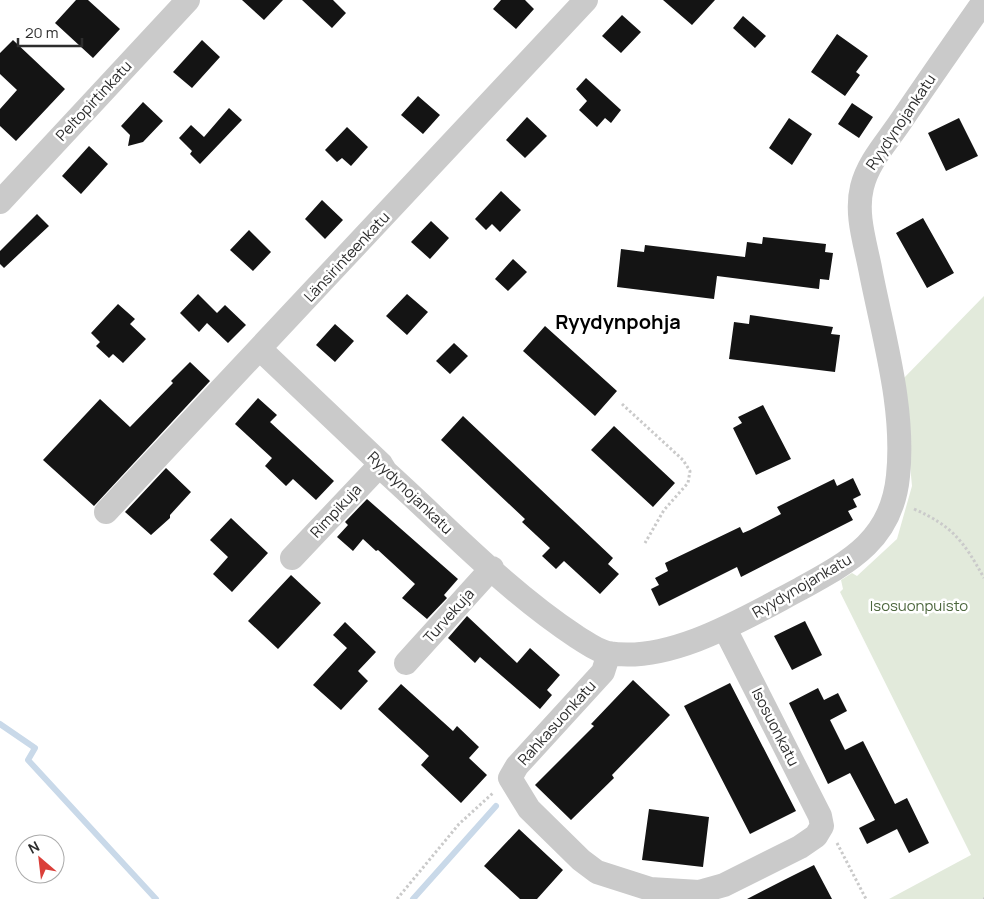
<svg xmlns="http://www.w3.org/2000/svg" width="984" height="899" font-family="Manrope,sans-serif">
<style>
.green{fill:#e2eadb}
.lines{fill:none;stroke-linecap:round;stroke-linejoin:round}
.stream{stroke:#c9d9e9;stroke-width:6}
.building{fill:#141414}
.path{stroke:#cacaca;stroke-width:3;stroke-dasharray:2.5 2.5;stroke-linecap:butt}
.minor{stroke:#cacaca;stroke-width:24}
.labels{text-anchor:middle;stroke-width:5;stroke-linejoin:round;paint-order:stroke}
.street-label{font-size:15px;fill:#2d2d2d;stroke:#fff}
.park-label{font-size:15px;fill:#4c663d;stroke:#fff}
.district-label{font-size:20px;font-weight:bold;fill:#000;stroke:#fff}
</style>
<rect width="100%" height="100%" fill="#fff"/>
<path class="green" d="M984,296v603h-95l82,-44 -131,-263 3,-3 -2,-9 11,-7 5,3 40,-37 15,-53 -10,-106z"/>
<g class="lines">
<path class="stream" d="M0,724l35,24 -7,12 128,139
M413,899l83,-93"/>
</g>
<path class="building" d="M76,0h12l32,29 -27,29 -38,-35z
M242,0h41l-19,20z
M302,0h31l13,13 -14,15z
M501,0h24l9,9 -18,20 -23,-20z
M663,0h52l-23,25z
M622,15l19,17 -20,21 -19,-17z
M743,16l23,20 -11,12 -22,-20z
M837,34l31,22 -12,16 4,3 -15,21 -34,-24z
M13,40l52,49 -49,52 -16,-15v-17l17,-19 -17,-16v-21z
M202,40l18,17 -28,31 -19,-16z
M586,78l35,32 -10,13 -6,-5 -8,9 -18,-17 8,-9 -11,-12z
M418,96l22,19 -17,19 -22,-19z
M143,102l20,19 -20,21 -15,4 2,-11 -9,-9z
M852,103l21,14 -14,21 -21,-14z
M229,108l13,12 -42,44 -10,-10 2,-3 -13,-13 12,-13 13,12z
M527,117l20,19 -22,22 -19,-18z
M789,118l23,16 -20,31 -23,-17z
M959,118l19,38 -32,15 -18,-38z
M347,127l21,20 -17,19 -9,-8 -5,4 -12,-12z
M89,146l19,18 -27,30 -19,-18z
M501,191l20,19 -21,22 -8,-8 -6,6 -11,-11z
M322,200l21,20 -18,19 -20,-20z
M37,214l12,12 -45,42 -4,-4v-13z
M923,218l31,55 -27,15 -31,-55z
M431,221l18,17 -19,21 -19,-17z
M249,230l22,22 -18,19 -23,-21z
M763,237l63,7 -1,8 8,1 -4,27 -9,-1 -1,10 -102,-13 -3,23 -97,-12 4,-38 23,3 1,-7 100,12 2,-15 15,2z
M513,259l14,13 -19,19 -13,-12z
M198,294l19,19 8,-8 21,20 -18,18 -21,-20 -8,9 -19,-19z
M407,294l21,18 -21,23 -21,-19z
M118,304l17,15 -5,5 16,15 -23,24 -10,-9 -4,4 -13,-12 4,-4 -9,-9z
M750,315l83,12 -2,7 9,1 -5,37 -106,-13 5,-37 15,2z
M335,324l19,17 -19,21 -19,-17z
M545,326l72,65 -22,25 -72,-65z
M454,343l14,13 -18,18 -14,-13z
M190,362l20,19 -116,125 -51,-46 57,-61 30,28 43,-44 -2,-2z
M258,398l19,17 -7,7 64,59 -18,19 -23,-21 -7,7 -21,-20 7,-8 -37,-34z
M763,405l28,54 -35,16 -23,-47 9,-5 -4,-6z
M463,416l150,142 -5,6 11,10 -19,20 -36,-33 -8,8 -14,-13 8,-8 -28,-26 3,-3 -84,-79z
M614,426l61,57 -22,24 -62,-57z
M166,468l25,24 -21,23v3l-19,17 -26,-23z
M853,478l8,17 -8,4 4,8 -9,4 5,9 -112,57 -4,-10 -78,39 -8,-17 8,-4 -4,-7 13,-7 -3,-8 75,-36 3,6 7,-3 31,-16 -4,-7 57,-28 3,7z
M367,499l91,80 -14,16 3,3 -20,21 -25,-21 13,-14 -37,-34 -2,1 -13,-12 -10,12 -16,-14 11,-12 -3,-3z
M231,518l37,35 -36,39 -19,-18 15,-17 -18,-17z
M291,575l30,28 -43,46 -30,-28z
M467,616l50,47 13,-15 30,27 -13,15 5,5 -12,14 -60,-52 -5,6 -27,-25z
M805,621l17,34 -30,15 -18,-34z
M345,622l31,30 -18,19 10,10 -27,29 -28,-25 34,-37 -14,-13z
M633,680l37,35 -58,60 2,3 -43,42 -36,-35 59,-59 -3,-2z
M730,683l66,128 -46,23 -66,-128z
M401,684l52,47 4,-5 22,21 -10,11 18,17 -26,28 -40,-38 8,-9 -51,-47z
M818,688l6,12 14,-7 9,18 -17,9 15,30 18,-9 32,63 12,-6 22,45 -20,10 -12,-24 -30,15 -8,-16 16,-8 -25,-47 -22,11 -39,-81z
M649,809l60,8 -6,50 -61,-7z
M519,829l44,41 -26,29h-17l-36,-33z
M814,865l18,34h-85l37,-19z"/>
<g class="lines">
<path class="path" d="M622,404l61,56 7,11 -2,12 -24,27 -19,33
M914,509c39,17 50,33 70,69
M837,843l29,56
M397,899l62,-75 34,-31
M983,899h1"/>
<path class="minor" d="M0,202l188,-202
M261,350l120,114 5,8c62,56 121,119 191,165 10,6 20,14 31,16 62,11 139,-36 192,-64 51,-28 92,-50 98,-113 7,-67 -14,-137 -27,-203 -5,-28 -16,-58 -9,-86 6,-25 25,-45 39,-66 27,-40 55,-80 83,-120
M106,512l480,-512
M292,558l89,-94
M609,653l-6,19 -86,94 -7,12 19,31 52,51 16,12 53,17 49,3 25,-7 76,-38 16,-11 6,-10 -2,-10 -95,-187
M406,663l86,-95"/>
</g>
<g class="labels">
<g class="street-label">
<text transform="translate(94 101) rotate(-47)" y="5">Peltopirtinkatu</text>
<text transform="translate(901 122) rotate(-56)" y="5">Ryydynojankatu</text>
<text transform="translate(347 257) rotate(-47)" y="5">Länsirinteenkatu</text>
<text transform="translate(410 493) rotate(44)" y="5">Ryydynojankatu</text>
<text transform="translate(336 511) rotate(-47)" y="5">Rimpikuja</text>
<text transform="translate(802 586) rotate(-30)" y="5">Ryydynojankatu</text>
<text transform="translate(449 616) rotate(-48)" y="5">Turvekuja</text>
<text transform="translate(557 723) rotate(-48)" y="5">Rahkasuonkatu</text>
<text transform="translate(775 727) rotate(63)" y="5">Isosuonkatu</text>
</g>
<g class="park-label">
<text x="919" y="611">Isosuonpuisto</text>
</g>
<g class="district-label">
<text x="618" y="329">Ryydynpohja</text>
</g>
</g>
<g transform="translate(40 859) rotate(332)"><circle r="24" fill="#ffffff" stroke="#ababab"/>
<path d="M0-4L9 19L0 12L-9 19Z" fill="#da3f39"/>
<text y="-8" font-size="14" font-weight="bold" text-anchor="middle" fill="#2d2d2d">N</text>
</g>
<path d="M18 38v8h64v-8" fill="none" stroke="#2d2d2d" stroke-width="2.5"/>
<text x="25" y="38" font-size="15" fill="#2d2d2d" stroke="#ffffff" stroke-width="4" paint-order="stroke">20 m</text>
</svg>
